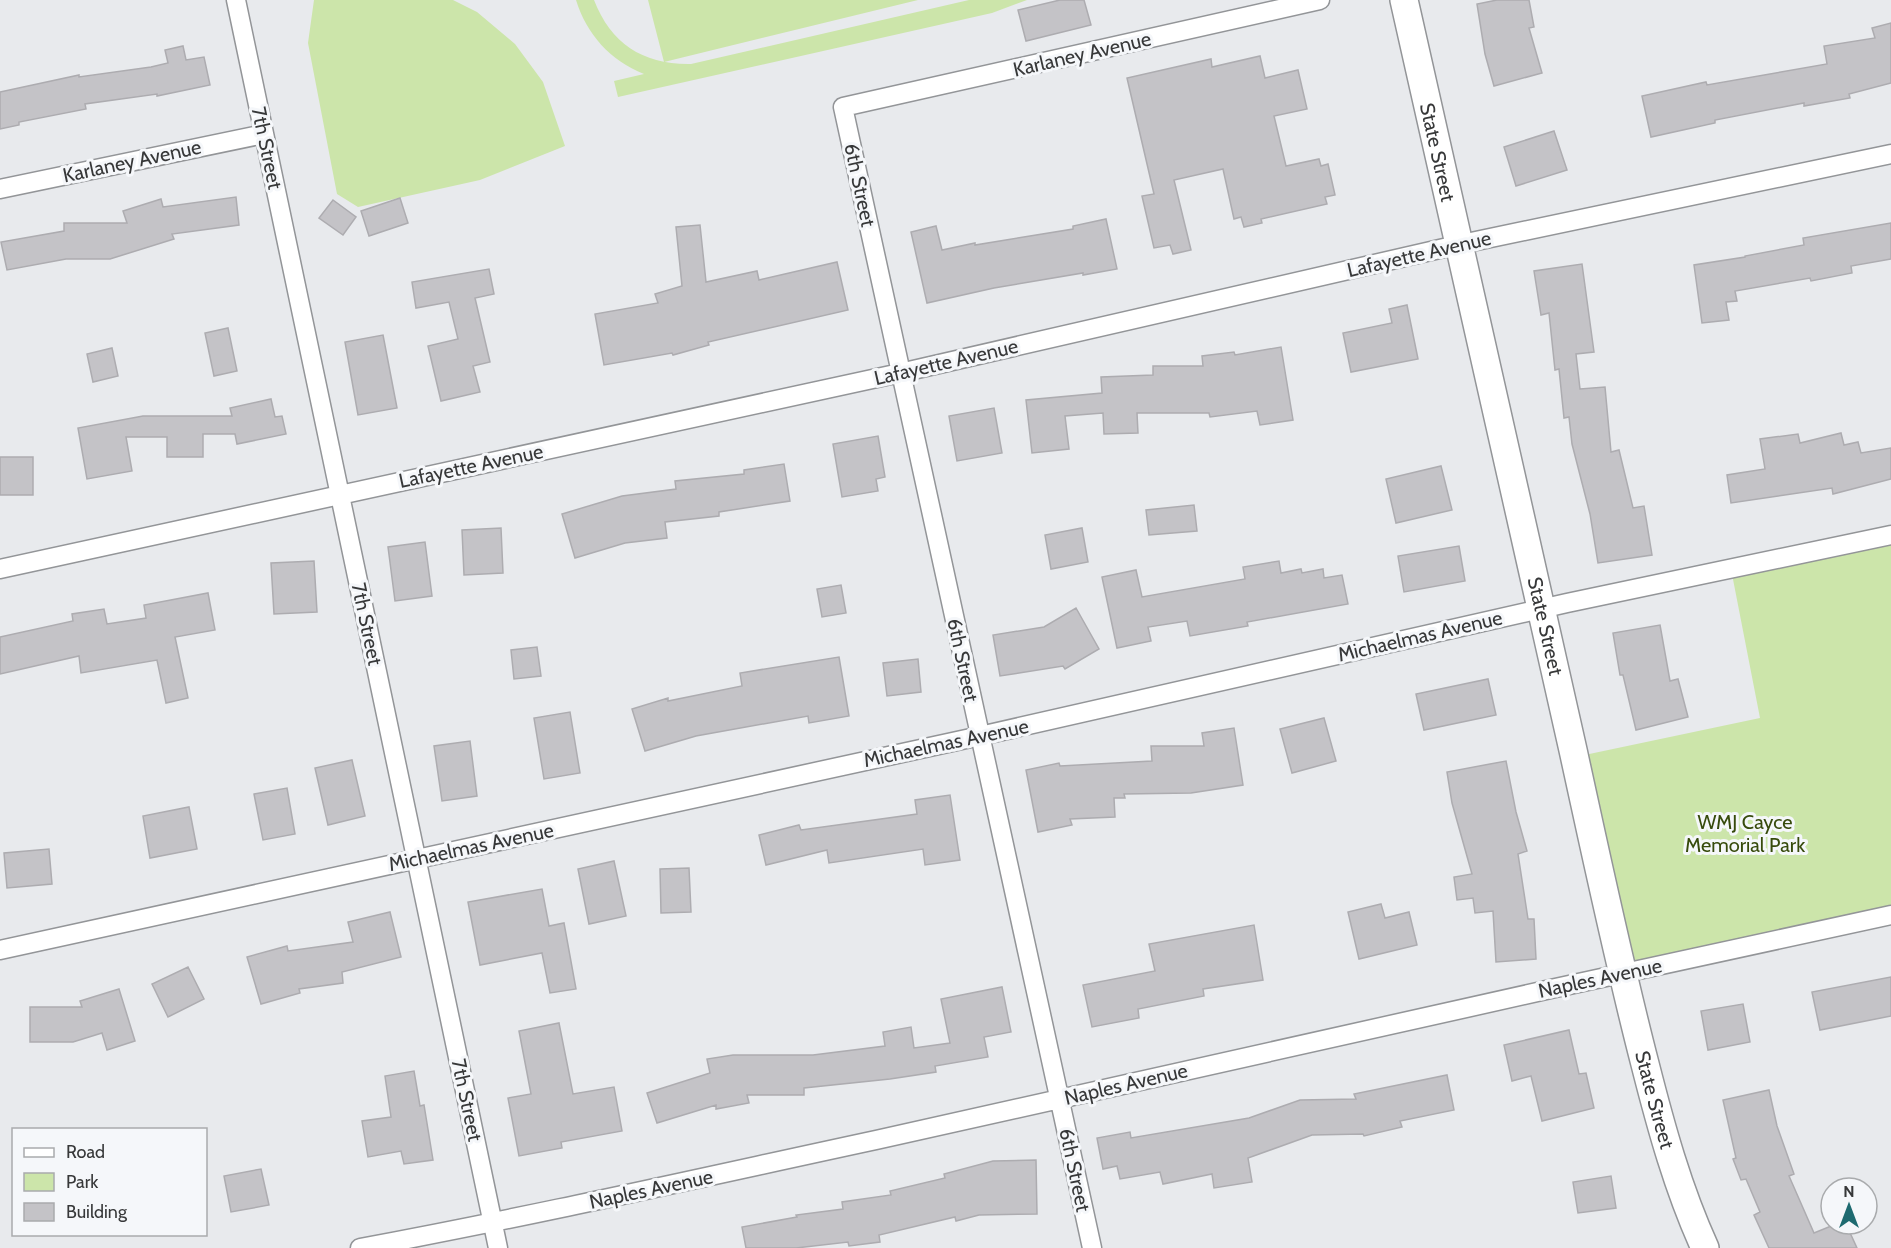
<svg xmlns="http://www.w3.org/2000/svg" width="1891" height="1248" font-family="Cabin,sans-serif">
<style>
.park{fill:#cce5aa}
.building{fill:#c4c3c7;stroke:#adacb0;stroke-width:1.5}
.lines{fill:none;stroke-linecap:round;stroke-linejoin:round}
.minor-casing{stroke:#939598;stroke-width:21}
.secondary-casing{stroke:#939598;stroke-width:30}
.minor{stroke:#fff;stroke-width:18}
.secondary{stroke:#fff;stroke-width:27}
.labels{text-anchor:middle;stroke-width:6;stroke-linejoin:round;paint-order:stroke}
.street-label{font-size:20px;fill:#373839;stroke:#f5f7fa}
.park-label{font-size:20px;fill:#374b0c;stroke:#f5f7fa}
</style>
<rect width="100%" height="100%" fill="#e8eaed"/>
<path class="park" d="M314,0h139l24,12 38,32 28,38 22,64 -85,34 -122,27 -21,-13 -29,-151z
M576,0h18c17,44 50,65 97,64l278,-64h58l-35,13 -374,84 -4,-16 30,-7c-34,-14 -57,-39 -68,-74z
M648,0h270l-254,62z
M1891,535v380l-269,57 -47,-215 185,-39 -29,-149z"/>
<path class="building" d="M1060,0h24l7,25 -65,16 -8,-31z
M1497,0h32l5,27 -5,1 13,45 -48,13 -9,-32 -8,-50z
M1891,23v60l-42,11 1,4 -46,8v-3l-89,17v3l-64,14 -9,-41 64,-14 1,3 120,-21 -3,-18 51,-8 -3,-10z
M183,46l3,14 18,-3 6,28 -53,11v-2l-72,10 1,5 -67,13v3l-19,4v-37l79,-17v2l72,-10 17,-4 -3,-13z
M1260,56l5,22 33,-8 9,39 -33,7 12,50 33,-7 2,7 7,-2 7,31 -10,2 2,7 -66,15 1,4 -18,4 -3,-10 -7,2 -11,-50 -49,11 17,70 -18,4 -3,-9 -16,3 -12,-52 12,-2 -27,-116 84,-19 1,8z
M1554,131l13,39 -51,16 -12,-39z
M236,197l3,28 -67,9 2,5 -64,20h-44l-59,11 -6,-28 63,-11v-8h63l-4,-12 38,-12 2,8z
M400,198l8,25 -39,13 -8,-25z
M333,200l23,17 -13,18 -24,-17z
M1106,219l11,50 -34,6v-2l-89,15 -67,15 -16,-71 25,-6 6,24 33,-7v2l98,-16v-3z
M1891,223v36l-40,7 1,7 -41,8 -1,-3 -75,13 2,10 -11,1 3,18 -27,3 -8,-58 51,-8v-1l59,-11 -1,-7z
M700,225l6,57 51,-11 2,9 78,-18 11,48 -140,32 1,3 -36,10 -1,-2 -68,12 -9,-51 63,-11 -3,-9 27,-8 -6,-59z
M1582,264l12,88 -18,2 4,35 25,-2 6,65 8,-2 14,58 11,-2 8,49 -54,8 -8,-49 -18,-70 -3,-27 -5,1 -5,-49 -4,1 -6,-57 -8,2 -7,-44z
M489,269l5,25 -19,4 15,64 -17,4 7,26 -39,9 -13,-55 30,-7 -9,-37 -33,6 -4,-26z
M1407,305l11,54 -67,13 -8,-39 49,-10 -3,-14z
M228,328l9,43 -23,5 -9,-43z
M383,335l14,73 -39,7 -13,-73z
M1281,347l12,73 -33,5 -3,-14 -47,6 -1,-4h-72l1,20 -34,1 -1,-21 -38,3 4,33 -37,4 -6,-53 76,-7 -1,-16 52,-2v-9h50l-1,-10 32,-4 1,3z
M112,348l6,28 -25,6 -6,-28z
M271,399l4,18 7,-1 4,18 -49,10 -2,-10h-32v23h-36v-20h-41l6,34 -45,8 -9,-51 65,-12h89l-2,-8z
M994,408l8,45 -45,8 -8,-45z
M1841,433l3,12 14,-3 3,11 30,-5v31l-58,15 -1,-6 -101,15 -4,-28 38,-6 -5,-30 38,-5 2,9z
M878,436l7,41 -9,2 2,12 -36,6 -9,-53z
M0,457h33v38h-33z
M784,464l6,37 -71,11v4l-54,6 2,16 -42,5 -50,15 -13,-44 60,-18 54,-7 -1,-8 69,-7v-4z
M1441,466l11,44 -56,13 -10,-44z
M1194,505l3,26 -48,4 -3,-25z
M501,528l2,45 -39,2 -2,-45z
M1082,528l6,34 -37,7 -6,-34z
M425,542l7,54 -37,5 -7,-54z
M1459,546l6,35 -61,11 -6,-36z
M314,561l3,51 -43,2 -3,-51z
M1279,561l2,12 20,-4 1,4 21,-4 1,9 18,-3 6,29 -101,18 1,4 -58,10 -3,-15 -39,6 3,14 -34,7 -15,-71 34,-7 6,27 103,-18 -2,-12z
M841,585l5,28 -24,4 -5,-28z
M208,593l7,37 -40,7 13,61 -22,5 -9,-43 -76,13 -2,-17 -79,18v-37l73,-16 -1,-7 32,-5 3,15 39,-6 -2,-13z
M1076,608l23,41 -34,20 -2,-3 -63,10 -7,-41 51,-8z
M1660,625l10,56 8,-2 10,38 -52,13 -13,-55h-3l-7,-42z
M537,647l4,29 -27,3 -3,-29z
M839,657l10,59 -40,7 -1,-7 -112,20 -51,15 -13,-42 36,-11v3l74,-15 -2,-13z
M918,659l3,33 -34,4 -4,-33z
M1488,679l8,36 -72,15 -8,-36z
M570,712l10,61 -36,6 -10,-61z
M1324,718l12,43 -44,12 -12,-44z
M1234,728l9,57 -52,8 -67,1 1,4h-11l1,19 -45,2 2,6 -34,7 -12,-62 33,-7 1,3 92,-5 -1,-15h53l-2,-13z
M470,741l7,55 -35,5 -8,-55z
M352,760l13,56 -37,9 -13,-57z
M1506,761l10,51 11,39 -9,3 10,65h6l2,40 -40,3 -3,-51 -18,2 -2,-15 -16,2 -3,-23 18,-3 -20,-71 -5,-31z
M287,788l8,46 -32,6 -9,-46z
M950,795l10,65 -35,5 -2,-16 -94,14 -2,-13 -61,15 -7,-30 40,-10 2,5 116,-16 -2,-14z
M189,807l8,42 -47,9 -7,-42z
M49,849l3,35 -45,4 -3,-35z
M614,861l12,55 -37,8 -11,-55z
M689,868l2,44 -30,1 -1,-44z
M542,889l7,37 15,-3 12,66 -26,4 -8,-40 -62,12 -12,-63z
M1381,904l4,14 24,-6 8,33 -58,14 -11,-47z
M390,912l11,45 -59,15 1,11 -44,6 1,4 -39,11 -14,-47 40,-11 1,5 65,-9 -5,-20z
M1254,925l9,55 -60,9 1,7 -66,13 1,9 -47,9 -9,-42 72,-14 -6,-27z
M188,967l16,32 -36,18 -16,-33z
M1891,977v39l-71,14 -8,-38z
M1002,987l9,45 -27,5 4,20 -53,9 1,6 -46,7 -86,9v7h-57l2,8 -33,6v-4l-59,18 -10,-30 63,-20 -3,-14 26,-4h80l72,-9 -2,-14 28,-5 3,21 36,-5 -9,-44z
M119,989l16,52 -28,9 -5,-17 -29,9h-43v-35h52l-2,-6z
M1743,1004l7,38 -42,8 -7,-39z
M559,1023l14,71 41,-7 8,44 -61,11 1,6 -43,8 -11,-58 23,-4 -12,-63z
M1569,1030l10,44 7,-1 8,35 -52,13 -11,-45 -19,5 -8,-36z
M414,1071l6,35 4,-1 9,55 -29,4 -3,-13 -33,6 -6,-36 29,-4 -6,-41z
M1447,1075l7,35 -54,11 2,6 -38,9 -1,-2 -51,1 -64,23 4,24 -38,6 -2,-14 -49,10 -3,-12 -40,7 -3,-13 -14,3 -6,-31 33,-6 1,6 118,-20 51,-18 56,-1 -2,-5z
M1769,1090l8,36 17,48 -5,2 25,57 22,-9h10l11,24h-88l-15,-33 6,-3 -14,-33 -5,1 -8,-21 3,-1 -13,-58z
M1036,1160l1,54 -58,1 -23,6 -1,-4 -76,18 1,7 -31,4 -1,-4 -52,6h-50l-4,-21 55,-10 -1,-2 47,-6 -1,-7 49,-7 -1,-4 55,-13 -1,-4 49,-13z
M261,1169l8,36 -38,7 -7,-36z
M1611,1176l5,32 -38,5 -5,-31z"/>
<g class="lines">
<g class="minor-casing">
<path id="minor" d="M236,0l262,1248
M0,189l264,-55
M0,569l900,-196 557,-128 434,-91
M0,950l980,-214 587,-133 324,-68
M360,1248c173,-32 344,-71 516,-108 339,-75 676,-153 1015,-225
M1092,1248l-249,-1141 477,-107"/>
</g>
<g class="secondary-casing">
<g id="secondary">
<path id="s1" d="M1404,0c54,250 114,499 169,750 23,105 45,210 72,314 16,63 33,125 60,184"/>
</g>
</g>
<use href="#minor" class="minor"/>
<use href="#secondary" class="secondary"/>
</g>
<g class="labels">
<g class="street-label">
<text transform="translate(1082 54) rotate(-13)" y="7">Karlaney Avenue</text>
<text transform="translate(267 148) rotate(78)" y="7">7th Street</text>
<text dy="7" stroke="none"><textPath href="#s1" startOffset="156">State Street</textPath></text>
<text transform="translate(132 161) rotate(-12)" y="7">Karlaney Avenue</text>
<text transform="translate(860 185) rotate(78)" y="7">6th Street</text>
<text transform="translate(1419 254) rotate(-13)" y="7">Lafayette Avenue</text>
<text transform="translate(946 362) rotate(-13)" y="7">Lafayette Avenue</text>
<text transform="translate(471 466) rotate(-12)" y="7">Lafayette Avenue</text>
<text transform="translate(367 624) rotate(78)" y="7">7th Street</text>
<text dy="7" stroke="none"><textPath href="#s1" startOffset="642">State Street</textPath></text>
<text transform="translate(1420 636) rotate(-13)" y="7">Michaelmas Avenue</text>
<text transform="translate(963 660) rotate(78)" y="7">6th Street</text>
<text transform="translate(946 743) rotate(-12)" y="7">Michaelmas Avenue</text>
<text transform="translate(471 847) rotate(-12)" y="7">Michaelmas Avenue</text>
<text transform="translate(1600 978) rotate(-12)" y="7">Naples Avenue</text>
<text transform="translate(1126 1084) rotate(-13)" y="7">Naples Avenue</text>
<text transform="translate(467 1100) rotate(78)" y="7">7th Street</text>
<text dy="7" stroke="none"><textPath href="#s1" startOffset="1128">State Street</textPath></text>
<text transform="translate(1075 1170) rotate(78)" y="7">6th Street</text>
<text transform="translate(651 1189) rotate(-12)" y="7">Naples Avenue</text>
</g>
<g class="park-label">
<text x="1745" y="829">WMJ Cayce<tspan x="1745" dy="23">Memorial Park</tspan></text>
</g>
</g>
<rect x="12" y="1128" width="195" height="108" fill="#f5f7fa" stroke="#a9abad" stroke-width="1.5"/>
<rect x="24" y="1148" width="30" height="9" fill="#ffffff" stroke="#a9abad" stroke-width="1.5"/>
<text x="66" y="1158" font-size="18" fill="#373839">Road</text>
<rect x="24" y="1173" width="30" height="18" fill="#cce5aa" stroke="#a9abad" stroke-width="1.5"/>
<text x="66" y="1188" font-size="18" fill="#373839">Park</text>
<rect x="24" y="1203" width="30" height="18" fill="#c4c3c7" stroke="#a9abad" stroke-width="1.5"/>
<text x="66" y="1218" font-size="18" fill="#373839">Building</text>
<g transform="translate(1849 1206)"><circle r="28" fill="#f5f7fa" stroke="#a9abad" stroke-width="1.5"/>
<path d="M0-4.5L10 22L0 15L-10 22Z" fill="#1e6a70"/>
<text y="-9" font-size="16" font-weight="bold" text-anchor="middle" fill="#373839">N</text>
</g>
</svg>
